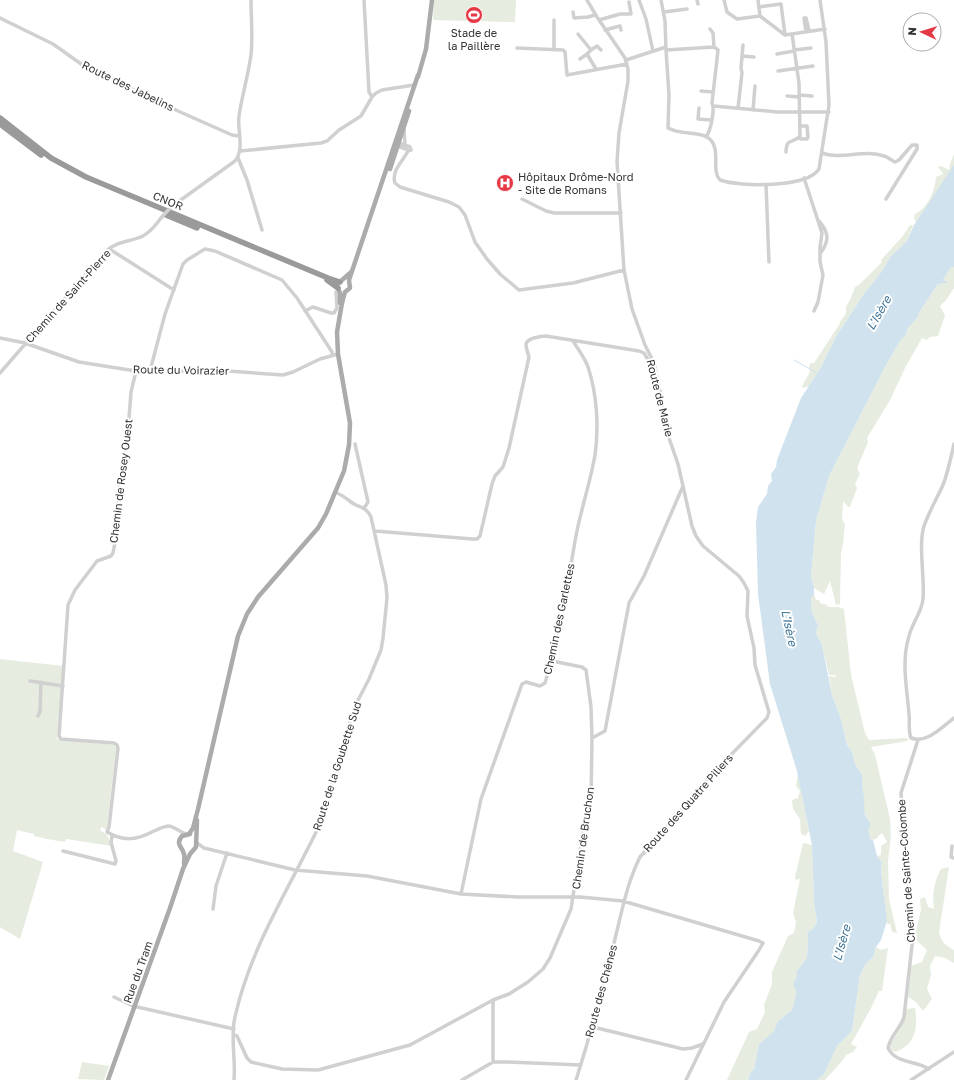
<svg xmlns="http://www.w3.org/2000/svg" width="954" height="1080" font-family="'Golos Text',sans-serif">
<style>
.green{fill:#e6ecdf}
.water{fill:#cfe2ee}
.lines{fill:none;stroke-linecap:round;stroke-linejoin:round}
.stream{stroke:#cfe2ee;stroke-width:1}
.minor{stroke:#d0d0d0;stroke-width:3.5}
.major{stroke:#ababab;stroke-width:4.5}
.highway{stroke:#9a9a9a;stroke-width:5.5}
.minor-bridge{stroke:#d0d0d0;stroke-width:3.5}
.labels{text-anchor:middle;stroke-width:4;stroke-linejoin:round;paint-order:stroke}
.poi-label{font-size:11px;fill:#333;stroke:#fff}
.street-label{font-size:11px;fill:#333;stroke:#fff}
.water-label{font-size:12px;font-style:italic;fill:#3f7597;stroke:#fff}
</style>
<rect width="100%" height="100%" fill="#fff"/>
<path class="green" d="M434,0h82l-1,22 -82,-2z
M954,154v11l-4,8 -34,49 -2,-4 1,-4c13,-6 20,-23 21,-37l7,-3 -5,-7 3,-1 8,4 1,-6z
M910,225h3l-6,16 -16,15 -9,15 -18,23 -27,41 -17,34 -11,17 -6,2 -1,-2 8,-14 -1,-6 2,-3h3l25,-38 1,-3 6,-8v-7l5,-9 4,-11 5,-3 22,-22 -1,-2 21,-23z
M951,267h3v21l-8,12 -6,6 5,9 -7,21 -8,1 -3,3 -5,-2 -16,28 -16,34 -23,38 1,4 -11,26 3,6 -5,10 2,4 -7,19h-2l-5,-6 -1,19 3,4 -2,19 -2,10 -1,51 -4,1 -6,-24 -6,13 -10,-6 -3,-11 5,-56 13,-45 56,-109 15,-26 5,-5 3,-8 10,-11v-3l20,-30 9,-1 -4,-3z
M814,594l2,6h3l1,3 7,2 1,2h10l6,2 7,66 14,58 4,7 38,-2 1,3 -37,6 4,8 15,64 1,16 -3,26 1,38 8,34 -5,-1 -2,-8h-3l-6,-53 1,-8 -5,-7 4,-1v-9l6,-4 -5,-9c-5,3 -5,9 -12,6l-2,-7 -1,-13 -3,-8v-11l-3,-15 2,-9 -8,-12 -3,-12 -5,-7 -6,-26 -9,-24 -3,-19 7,1 -1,-2h-6l-7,-30 -6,-12 2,-8 -6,-13 -1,-15z
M0,659l63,7 -6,73 57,6 2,3 -9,79 -1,3 -4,-3 -2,3 7,5 5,11 -46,-7 -1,3 -18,-3 -13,-3v-2l-17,-4 -4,21 30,11 -23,77 -20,-12z
M798,774l11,57 -4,5 -4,-2 -1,-15 -7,-10 -1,-9 6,-2 2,-7 -4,-5z
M803,843l9,2 2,57 3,20 -4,7 -6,3 1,7 -1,19 -11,14 1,4 -1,19 -4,15 -14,11 -4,10 -15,13 -5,25 -3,3 -3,8h-21l22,-48 8,-3 8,-17 -1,-7 8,-21v-12l16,-36 6,-3 2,-11 -3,-9 7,-34 -4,1 -1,-3z
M949,867l-10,65c2,10 6,13 15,18v13l-9,-5 -10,-2 -5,10 1,9 -4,14 5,10 -9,12 -7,-9 -8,-5 3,-31 11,-4 5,-12 -10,-9 -1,-10 5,-21 -1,-11 5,-2 3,10 6,2c-2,-14 0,-28 7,-40z
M876,947l5,3 7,-2 -6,43h-3l-9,19 -19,34 6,3 -4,5 -7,3 -3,5 -18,20h-8l7,-6 13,-28 15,-15 8,-56 5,-10 8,-8z
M915,1008c3,19 1,37 -20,44l-5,-3 1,-6 10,-15 6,-19z
M82,1062l27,4 -5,14 -26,-1z"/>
<path class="water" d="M954,165v102h-3l-8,13 4,2v1l-9,1 -20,30v3l-10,11 -3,8 -5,5 -15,26 -56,109 -13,45 -5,56 3,10v7l-3,4 1,14 6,13 -2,8 6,12 10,50 9,24 6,26 5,7 3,12 8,12c-2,9 0,13 1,22 1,9 -2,16 6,24v6h-2l2,11 3,1 4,16 5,7 -1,8 6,50 -6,19 -5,7 -3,10 -8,8 -5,10 -8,56 -15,15 -13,28 -7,6h-69l3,-8 3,-3 5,-25 15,-13 4,-10 14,-11 4,-15v-5l-3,-6 4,-8 -1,-4 11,-14 1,-19 -1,-7 6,-3 4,-7 -3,-20 -2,-57 -15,-74 -27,-87 -12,-90 -2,-71 2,-16 9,-13 1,-8 4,-5 -1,-7 5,-7 1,-7 24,-62 19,-29 17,-34 27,-41 18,-23 9,-15 16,-15 7,-16z"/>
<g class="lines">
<path class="stream" d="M794,360l23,13"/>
<path class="minor" d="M364,0l5,92 3,5
M639,0l7,19 7,32
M661,0l4,21 1,29 3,45 -1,33c12,7 29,3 39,9 16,10 3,33 13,43 20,7 87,8 99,-11l10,-64 -3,-63 -6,-42
M697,0l1,4
M724,0l3,12 10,7 23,-3
M758,0l2,16
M759,7l22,-3 4,31
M573,12l1,6 14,-1 7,-2
M664,12l23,-3
M760,16l25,19 40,-6
M0,18l53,26 31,22 94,45 54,24 7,1
M554,20v30
M599,20l21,-6h11l-2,-12
M710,29l3,4 1,14
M605,30l15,-4 1,4
M806,32l-2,-14h2l3,13
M578,34l13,16 -4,4 9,15
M517,48l46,2 2,2 2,23 60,-11
M591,50l6,-4 4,4
M666,50l48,-3 4,3 -6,53c3,6 -1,27 -6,34
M794,50l17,-2
M777,54l17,-3
M742,56l12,1
M580,59l7,-5
M626,60l40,-13
M778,71l35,-5
M701,91l12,1
M799,95l13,1
M787,96l12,1
M714,106l63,6h52
M699,108l-1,11 13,1
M738,108l4,-35 -1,-5 2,-23
M753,110l2,-24
M404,129l1,15
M799,138l2,1h6l1,-2 -1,-11h-7
M397,146l9,3 2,2 3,-1 -1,-3 -8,-3 -5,1
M240,151l81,-8 6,-2 12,-11 22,-14 11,-19 4,-4 6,-3 32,-5
M408,151c-5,10 -17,20 -13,32l5,4 49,15 10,5 6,8 10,27 12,17 13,15 19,16 54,-7 51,-13
M786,152c0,-15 8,-8 14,-16l-1,-53 -7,-49
M822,153c18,7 43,-4 62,3 4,1 7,4 11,6l4,-2 13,-15h5v4l-31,50
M238,158l9,22 15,50
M804,178l18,55 -2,14v15l3,13 -5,27 -4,9
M766,185l3,77
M522,199l24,12 8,2h67
M171,207l64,-46c10,-12 2,-31 4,-45 3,-20 9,-40 12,-61 2,-18 0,-37 0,-55
M819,221c11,13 10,20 1,33
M110,248l1,2 63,40
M305,311l8,-4 18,6h3l3,-5 -1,-16
M0,338l25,5 54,19 57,9h92l55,4 10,-3 27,-13 18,-5
M136,371l-5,21 -3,39 -8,47 -3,54 -4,21 -2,3 -14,5 -22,29 -7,15 -9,131 2,3 53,4 3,2 1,3 -9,79 -2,5c17,10 30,8 47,-1 5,-2 10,-5 15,-5 6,1 11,6 17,8
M150,371l15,-57 18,-50 4,-4 18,-11 10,2 67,29 15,18 35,54v3
M0,373l106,-122c11,-10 24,-9 37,-15 7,-4 13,-11 18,-18
M355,444l13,58 -4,6
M954,444c-3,13 -6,28 -11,41 -6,13 -14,27 -19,41 -6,19 1,52 -1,73 -1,13 -11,24 -14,37 -8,26 -2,52 0,78 1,7 -1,18 2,24 16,6 31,-11 43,-20
M375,531l97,8h5l3,-3 12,-52 3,-8 8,-9 6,-19 20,-91c-1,-3 -3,-9 -3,-13 1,-6 16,-8 20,-8l93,15 5,2 6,10h4
M30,681l33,5
M38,716l2,-5 1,-29
M592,738l13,-7 24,-128 15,-27 39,-90
M918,740l-17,53 9,110 1,25 2,8 -9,81c-3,11 -14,19 -16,31 8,16 27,12 41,21
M197,843l7,5 91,22 72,6 94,18 56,3h63l43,4 136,40 4,2 -4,7 -35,52 -38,78
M952,846l-1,11 3,1
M63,851l52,13 1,-3 -5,-19 1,-6
M461,894l20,-95 41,-115 4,-2 14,4 5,-3c14,-46 22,-94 30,-142 5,-29 15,-57 20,-86 4,-28 2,-61 -7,-88 -3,-9 -10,-18 -15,-26
M213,909l3,-23 11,-33
M114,997l19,9 101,23
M493,1000v62
M593,1027l90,22 9,-1 11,-4
M234,1035l3,1 10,22 4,4 31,7 36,1 92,-25 83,-45 16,-6 19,-12 15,-13 7,-11 21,-49 11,-71 9,-38 1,-62 -1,-31 -5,-37 -4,-3 -30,-6
M234,1080c2,-20 -4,-44 1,-63 15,-69 54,-128 84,-191 6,-11 8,-25 11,-37 7,-24 14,-47 21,-70l5,-15 13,-25 12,-29 2,-12 4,-40 -1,-13 -15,-68c-6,-12 -11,-8 -20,-15 -5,-4 -9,-7 -16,-10
M462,1080l31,-18h15l73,3
M576,1080c14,-44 26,-88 37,-133 8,-31 13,-62 27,-90l79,-90 48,-49 2,-6 -14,-47 -1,-17 -7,-32 1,-25 -4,-8 -5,-7 -36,-30 -7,-10 -4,-10 -14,-62 -15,-43 -1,-20 -8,-38 -9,-18 -13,-36 -8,-39 -7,-108 2,-29 9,-52v-12l-3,-11 -28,-41 -10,-17
M911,1080l43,-28"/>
<path class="major" d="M418,77l8,-28 6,-49
M390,169l19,-58
M340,303v-10l-3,-8c2,-3 10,-9 14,-13
M189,834l4,-6 5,-19 40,-173 9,-22 11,-17 60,-69 8,-14 18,-43 5,-26 1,-22 -12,-69 -1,-22 5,-29 3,-11 5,-4 -1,-8 69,-205
M184,864c0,-4 1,-7 0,-10 -2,-8 -9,-9 -2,-18l8,-2
M108,1080l62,-172 13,-39 7,-15 6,-7 1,-27"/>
<path class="highway" d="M0,118l51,40 35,19 242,101 12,4
M0,124l41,31
M166,215l31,13
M327,280l11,8"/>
<path class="minor-bridge" d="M161,218l10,-11"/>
</g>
<defs>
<g id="stadium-disc" transform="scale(0.9)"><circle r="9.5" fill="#e63946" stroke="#fff"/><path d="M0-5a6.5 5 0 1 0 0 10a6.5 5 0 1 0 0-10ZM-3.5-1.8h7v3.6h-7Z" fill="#fff"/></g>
<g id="hospital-disc" transform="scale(0.9)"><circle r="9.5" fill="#e63946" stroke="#fff"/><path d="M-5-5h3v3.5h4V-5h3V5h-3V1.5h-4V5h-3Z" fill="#fff"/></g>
</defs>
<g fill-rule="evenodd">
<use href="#stadium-disc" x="474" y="15"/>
<use href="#hospital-disc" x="505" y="183"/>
</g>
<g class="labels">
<g class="poi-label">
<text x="474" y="37">Stade de<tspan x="474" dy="13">la Paillère</tspan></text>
<text x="518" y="181" text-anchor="start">Hôpitaux Drôme-Nord<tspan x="518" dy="13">- Site de Romans</tspan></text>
</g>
<g class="street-label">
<text transform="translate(128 86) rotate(26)" y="4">Route des Jabelins</text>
<text transform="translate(168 201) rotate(22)" y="4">CNOR</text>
<text transform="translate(68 296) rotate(-48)" y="4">Chemin de Saint-Pierre</text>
<text transform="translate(181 370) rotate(1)" y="4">Route du Voirazier</text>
<text transform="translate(660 398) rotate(76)" y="4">Route de Marie</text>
<text transform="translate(121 481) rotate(-83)" y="4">Chemin de Rosey Ouest</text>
<text transform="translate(559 619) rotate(-78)" y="4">Chemin des Garlettes</text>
<text transform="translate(337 766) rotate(-72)" y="4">Route de la Goubette Sud</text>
<text transform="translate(688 803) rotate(-48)" y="4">Route des Quatre Piliers</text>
<text transform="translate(583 838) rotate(-82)" y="4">Chemin de Bruchon</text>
<text transform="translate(906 871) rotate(-94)" y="4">Chemin de Sainte-Colombe</text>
<text transform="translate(138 972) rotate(-70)" y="4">Rue du Tram</text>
<text transform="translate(601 991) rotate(-75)" y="4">Route des Chênes</text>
</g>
<g class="water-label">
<text transform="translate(879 313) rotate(-60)" y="4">L'Isère</text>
<text transform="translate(789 628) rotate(78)" y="4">L'Isère</text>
<text transform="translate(842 943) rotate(-74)" y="4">L'Isère</text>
</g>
</g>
<g transform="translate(922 32) rotate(274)"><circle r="19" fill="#ffffff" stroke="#adadad"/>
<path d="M0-3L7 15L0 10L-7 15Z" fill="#e63946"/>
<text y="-6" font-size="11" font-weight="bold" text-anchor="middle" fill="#333333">N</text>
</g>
</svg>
